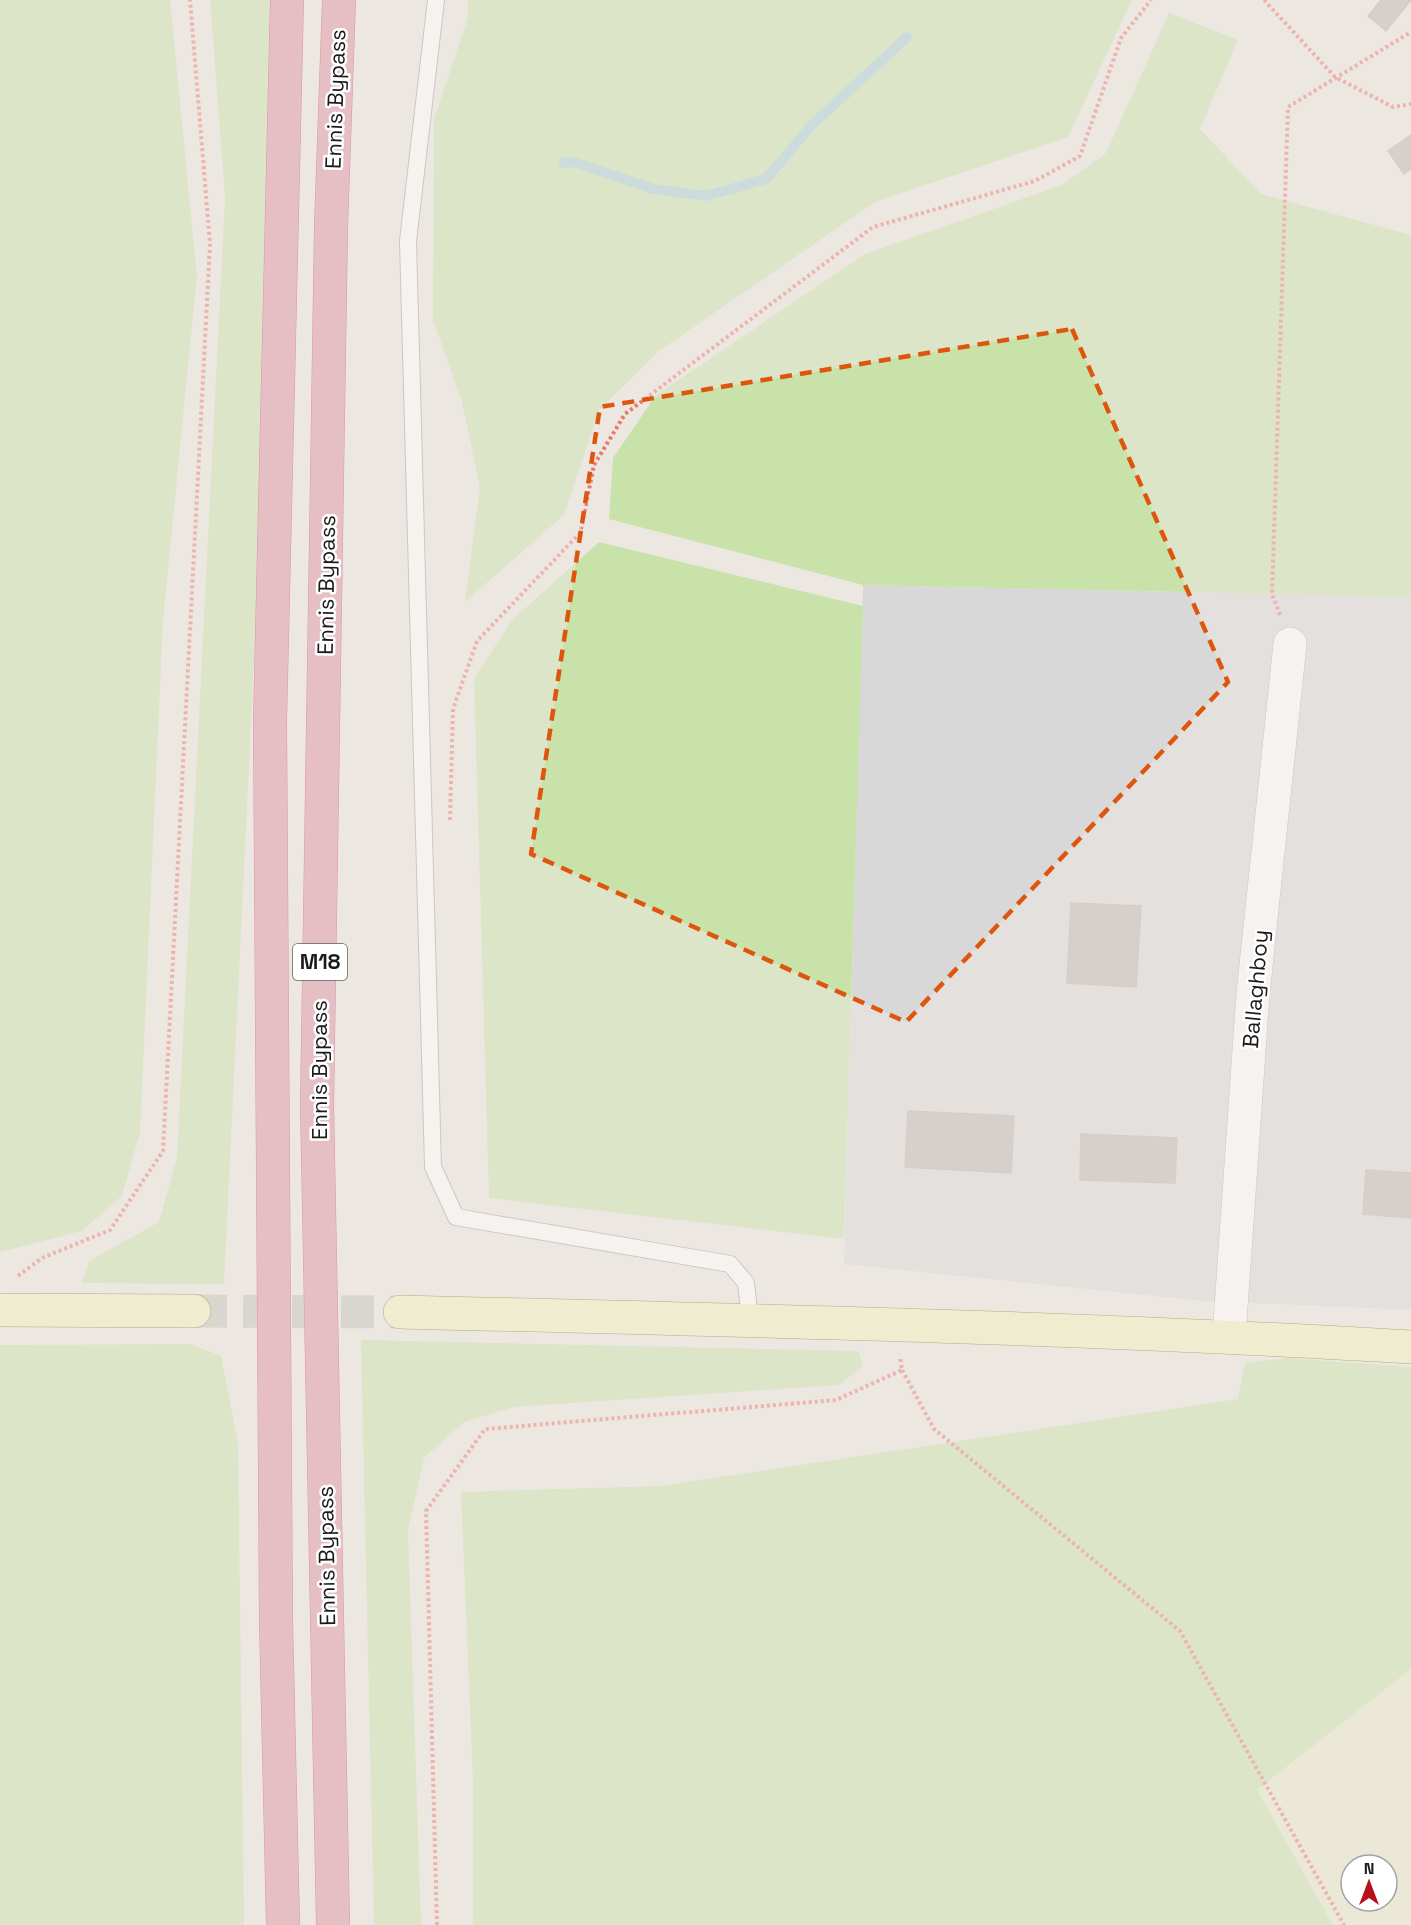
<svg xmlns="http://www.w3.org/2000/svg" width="1411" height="1925" font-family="'Space Grotesk',sans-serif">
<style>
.residential{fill:#d9d8d8}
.farmland{fill:#e9e9cd;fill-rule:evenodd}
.grass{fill:#c9e2aa}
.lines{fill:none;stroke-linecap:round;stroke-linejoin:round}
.stream{stroke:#a5ced6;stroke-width:10}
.building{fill:#bcb3ae;stroke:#bcaea5;stroke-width:1.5}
.secondary-tunnel{stroke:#c2bfb9;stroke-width:33;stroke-dasharray:33 16;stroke-linecap:butt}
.lane-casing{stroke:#9f9f9f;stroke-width:18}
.street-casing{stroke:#9f9f9f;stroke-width:34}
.secondary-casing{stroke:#62660d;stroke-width:34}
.highway-casing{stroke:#c6326d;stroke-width:34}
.path{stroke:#ed7671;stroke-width:4;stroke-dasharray:3 3;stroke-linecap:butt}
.lane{stroke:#fff;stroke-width:16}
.street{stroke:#fff;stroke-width:33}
.secondary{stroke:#f3f2b8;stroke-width:33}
.highway{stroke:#dd8ea2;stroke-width:33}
.marked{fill:none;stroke:#de560d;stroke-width:4.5;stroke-dasharray:12 8;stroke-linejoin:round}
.labels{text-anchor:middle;stroke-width:5;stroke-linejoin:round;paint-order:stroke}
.shield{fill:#fff;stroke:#5f5f5f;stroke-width:1.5}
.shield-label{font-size:21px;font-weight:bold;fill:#1b1b1b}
.street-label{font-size:22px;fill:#1b1b1b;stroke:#fff}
</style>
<rect width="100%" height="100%" fill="#ece8e1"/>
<path class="residential" d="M863,585l548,12v713l-207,-9 -360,-37z"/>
<path class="farmland" d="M1411,1669v256h-78l-76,-136zM1351,1865h36v36h-36z"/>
<path class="grass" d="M0,0h170l27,276 -34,344 -23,513 -18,63 -40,35 -82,21z
M210,0h76l-62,1284 -142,-1 7,-22 70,-39 18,-65 48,-960z
M468,0h664l-64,137 -193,65 -216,149 -60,59 -35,105 -99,87 15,-114 -18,-86 -29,-82 1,-202 34,-100z
M1169,13l69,27 -38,89 61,65 150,41v362l-548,-12 -254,-66 4,-61 43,-63 209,-141 197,-69 44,-32z
M599,542l264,64 -19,633 -355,-41 -15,-520 39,-59z
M361,1340l498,11 4,15 -24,19 -326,22 -49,15 -40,36 -16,72 13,395h-47z
M191,1344l30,12 17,87 6,482h-244v-580z
M1287,1358l124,9v302l-154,121 76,135h-860v-144l-12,-289 200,-6 577,-87 7,-36z"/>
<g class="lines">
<path class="stream" d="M564,163l10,-1 79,27 53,7 60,-17 46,-54 95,-88"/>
</g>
<path class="building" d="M1381,0h30l-25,31 -18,-15z
M1411,135v34l-7,5 -16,-23z
M1071,903l70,3 -5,81 -69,-4z
M908,1111l106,5 -3,57 -106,-6z
M1081,1134l96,4 -2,45 -95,-3z
M1366,1170l45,3v45l-48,-4z"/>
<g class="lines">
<path class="secondary-tunnel" d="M194,1311l206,1"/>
<g class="lane-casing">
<path id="lane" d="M436,0l-28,241 25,926 23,50 274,47 16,19 4,37"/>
</g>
<g class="street-casing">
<path id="street" d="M1229,1336l24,-342 37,-350"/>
</g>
<g class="secondary-casing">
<path id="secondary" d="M0,1310l194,1
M400,1312c337,8 674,15 1011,35"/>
</g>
<g class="highway-casing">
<path id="highway" d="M283,1925l-7,-304 -6,-900 17,-721
M333,1925l-16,-820 14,-878 8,-227"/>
</g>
<path class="path" d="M1264,0l71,77 58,30 18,-3
M1280,615l-8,-21 16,-487 123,-75
M450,820l3,-111 24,-68 103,-108 14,-68 31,-51 248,-187 162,-46 45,-25 41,-118 30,-38
M18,1276l24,-18 68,-28 53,-79 47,-907 -20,-244
M902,1370l32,59 246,202 164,294
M437,1925l-11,-414 59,-82 351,-29 66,-30 -2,-13"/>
<use href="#lane" class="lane"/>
<use href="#street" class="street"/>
<use href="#secondary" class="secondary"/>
<use href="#highway" class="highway"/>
</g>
<path d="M0 0H1411V1925H0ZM1072,329l156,353 -322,340 -375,-168 69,-447z" fill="#ece8e1" fill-opacity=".55" fill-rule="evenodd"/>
<path class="marked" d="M1072,329l156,353 -322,340 -375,-168 69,-447z"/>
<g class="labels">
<rect class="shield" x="293" y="944" width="54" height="36" rx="4.5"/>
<g class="shield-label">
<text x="320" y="969">M18</text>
</g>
<g class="street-label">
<text transform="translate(335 99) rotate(-88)" y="8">Ennis Bypass</text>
<text transform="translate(326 585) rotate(-89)" y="8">Ennis Bypass</text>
<text transform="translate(1255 989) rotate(-85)" y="8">Ballaghboy</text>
<text transform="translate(319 1070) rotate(-90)" y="8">Ennis Bypass</text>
<text transform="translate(326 1556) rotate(-91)" y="8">Ennis Bypass</text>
</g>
</g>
<g transform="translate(1369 1883)"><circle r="28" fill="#ffffff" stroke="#a4a4a4" stroke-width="1.5"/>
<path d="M0-4.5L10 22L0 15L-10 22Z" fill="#b5111a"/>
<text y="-9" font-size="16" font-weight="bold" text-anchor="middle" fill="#1b1b1b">N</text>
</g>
</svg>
